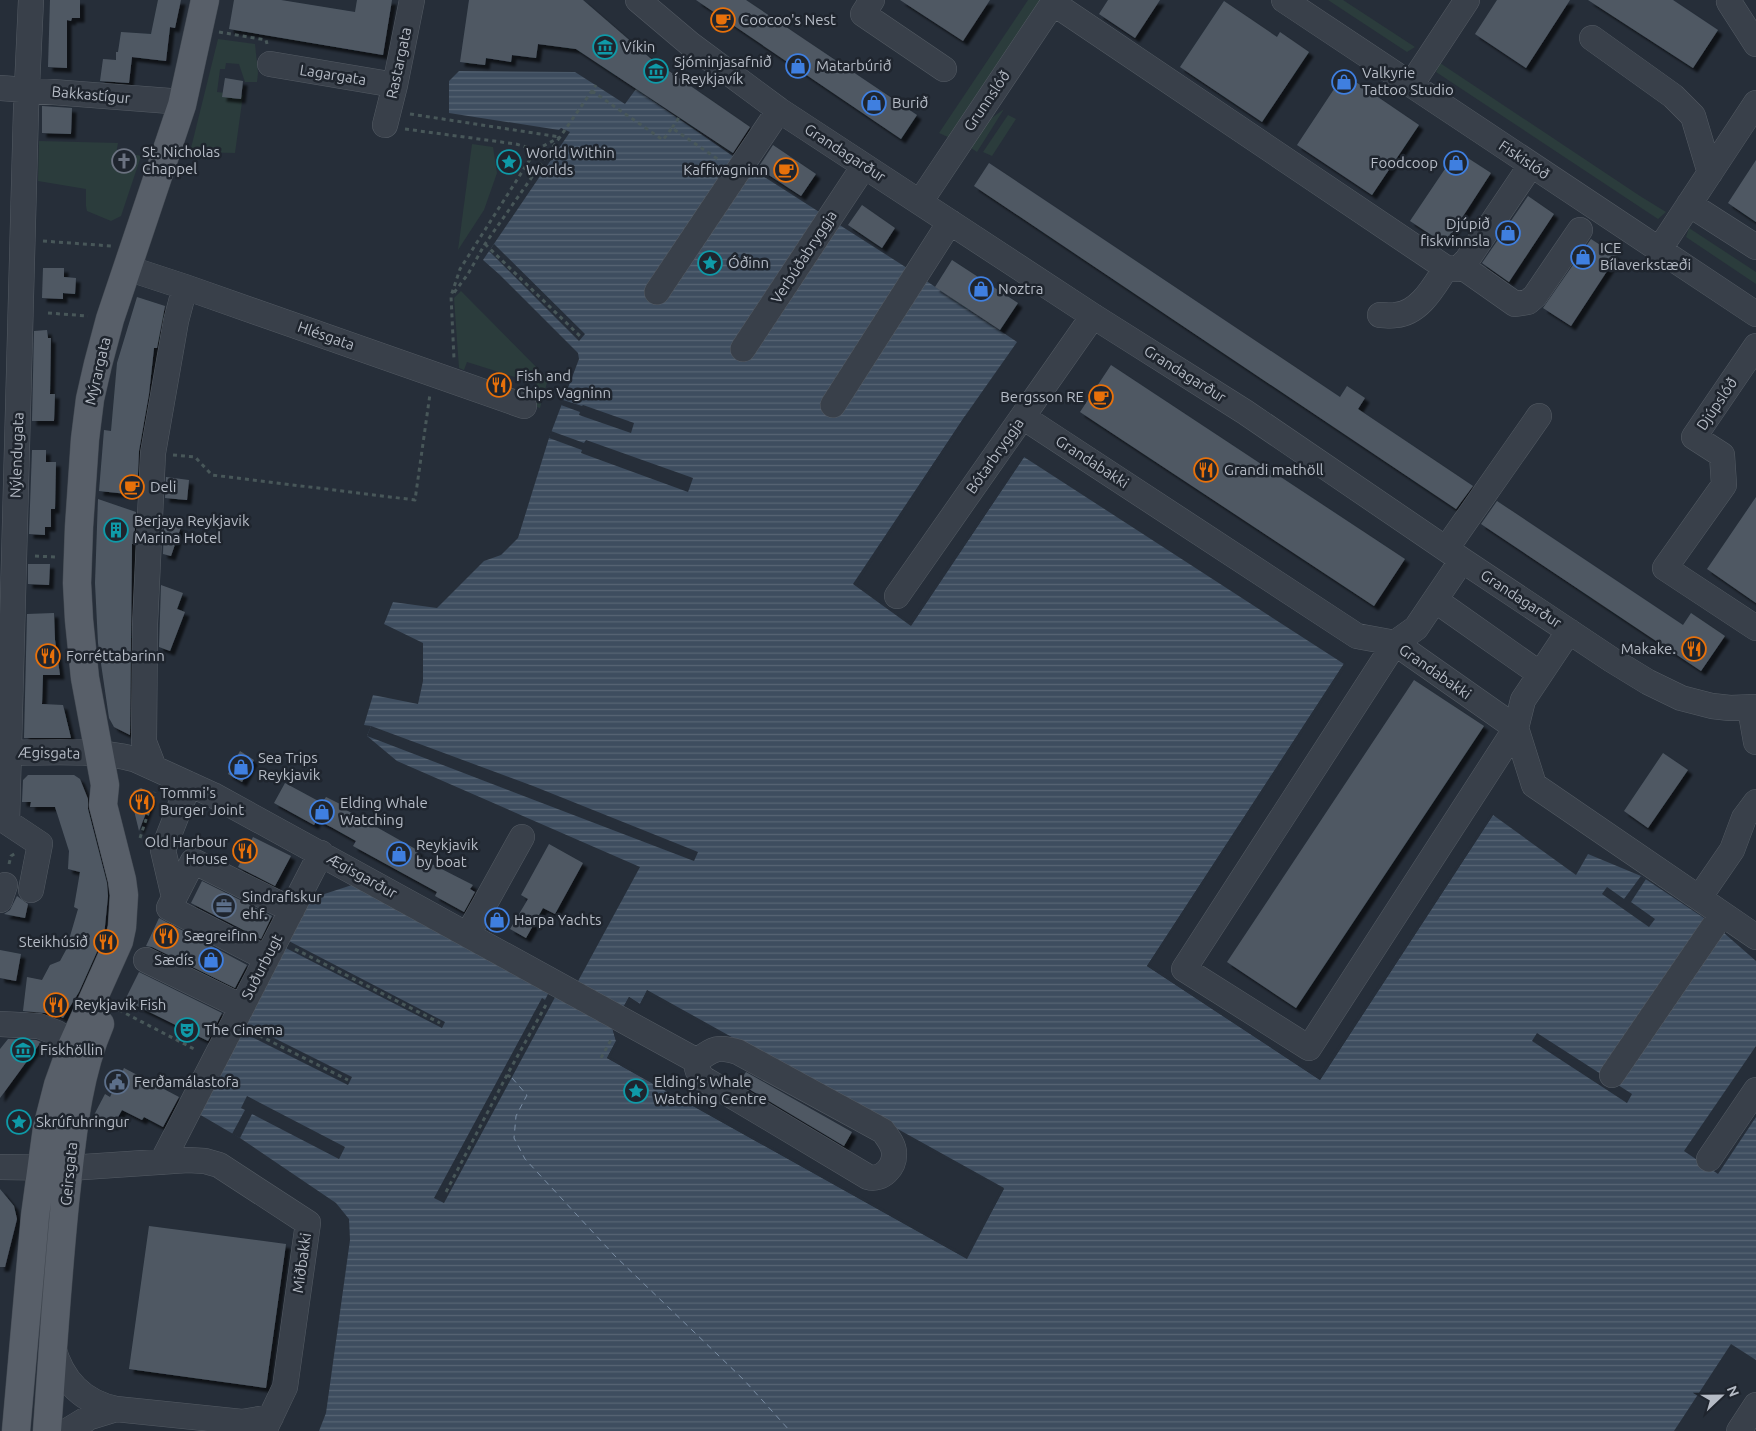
<svg xmlns="http://www.w3.org/2000/svg" width="1756" height="1431" font-family="Ubuntu,sans-serif">
<style>
.grass{fill:#2b3c3c}
.water{fill:url(#water-rules)}
.pier{fill:#262e39}
.lines{fill:none;stroke-linecap:round;stroke-linejoin:round}
.ferry{stroke:#7a8da4;stroke-width:1;stroke-dasharray:6 5;stroke-linecap:butt}
.building{fill:#4f5964;filter:url(#shadow)}
.minor-casing{stroke:#545b64;stroke-width:26}
.major-casing{stroke:#424952;stroke-width:29}
.path{stroke:#485759;stroke-width:3;stroke-dasharray:4 4;stroke-linecap:butt}
.minor{stroke:#39404a;stroke-width:25}
.major{stroke:#585f69;stroke-width:28}
.labels{text-anchor:middle;stroke-width:5;stroke-linejoin:round;paint-order:stroke}
.poi-label{font-size:15px;fill:#b5bbc5;stroke:#1f252e;text-anchor:start}
.street-label{font-size:15px;fill:#b5bbc5;stroke:#1f252e}
</style>
<defs>
<pattern id="water-rules" width="6" height="5" patternUnits="userSpaceOnUse" patternTransform="scale(1.25)"><rect width="6" height="5" fill="#3e4d5f"/><path d="M0 2.5h6" fill="none" stroke="#586574"/></pattern>
<filter id="shadow"><feDropShadow dx="4.5" dy="4.5" stdDeviation="1" flood-color="#0009"/></filter>
</defs>
<rect width="100%" height="100%" fill="#262e39"/>
<path class="grass" d="M1028,0h14l-92,138 -11,-5z
M1328,0h15l72,47 -8,5z
M218,39l37,5 3,29 -1,9h-12l-6,-18 -13,-1 -1,6h-5l-3,23 26,3 -8,58 -45,-1z
M1440,63l200,133 26,16 -8,7 -222,-147z
M1004,109l-27,43 -6,-4 18,-28z
M1008,115l8,4 -24,37 -9,-4z
M39,141l79,2 -2,11 15,3 1,-3 9,2 -20,60 -10,5 -24,-10 -1,-5v-17l-48,-8z
M472,144l21,3 4,26 -13,37 -26,40z
M1689,228l67,44v12l-70,-47z
M461,291l87,88 -8,29 -9,-3 6,-21 -70,-22 -3,8 -5,-2 -5,-70z"/>
<path class="water" d="M459,71l116,1 50,32 11,-15 101,70 -75,145 90,-135 155,99 -87,136 18,12 87,-136 92,62 -52,74 -111,168 57,41 113,-168 320,207 -197,302 173,114 173,-265 83,60 12,-21 53,22 75,50 40,35v399l-25,-16 -57,87h-1355l7,-18 24,-173 -1,-21 -13,-16 -96,-65 -48,-28 117,-211 43,-14 260,142 4,14 -9,17 359,200 38,-69 -357,-198 -7,13 -11,-7 -6,11 -46,-25 63,-116 -243,-106 -30,-25 4,-10 -7,-1 9,-30 45,9 5,-23v-38l-39,-19 9,-22 44,6 47,-47 17,-6 17,-17 31,-100 30,-79 -1,-6 -78,-78 -17,-15 87,-128 -9,-4 -2,2 -110,-17v-32z"/>
<path class="pier" d="M494,244l91,90 -6,7 -90,-90z
M563,400l19,6 1,-1 51,18 -3,10 -52,-18 1,-3 -19,-7z
M965,416l2,1 -110,167 53,38 112,-166 2,1 -113,169 -58,-42z
M551,431l33,12 2,-3 107,38 -5,14 -107,-39 1,-3 -33,-12z
M1345,662l1,4 -196,299 169,111 172,-262 2,1 -173,265 -173,-114z
M371,726l162,60 165,66 -4,9 -327,-125z
M1641,876l5,3 -15,23 24,17 -6,8 -47,-33 5,-7 17,12z
M283,938l162,84 -3,6 -162,-83z
M553,984l7,4 -116,215 -10,-5 108,-200 3,2z
M647,990l357,198 -37,71 -360,-201 9,-17 -4,-14 2,-1 5,15 -9,16 356,198 35,-66 -353,-195 -7,12 -11,-5 -5,9 -4,1 8,-14 11,7z
M238,1020l114,57 -4,8 -114,-57z
M1537,1033l95,61 -5,9 -95,-62z
M1756,1046v71l-38,57 -34,-23z
M247,1096l98,51 -6,12 -87,-45 -12,24 -8,-4 13,-24 -4,-2z"/>
<g class="lines">
<path class="ferry" d="M512,1078l15,17 -11,21 -2,22 11,21 90,97 129,124 46,51"/>
</g>
<path class="building" d="M50,0h30v18h-8l-1,3 -4,-1v48l-19,-1z
M158,0h23l-6,28 -5,-1 -4,34 -34,-4 -3,26 -29,-2 3,-22 13,1v-8h2l3,-20 30,2z
M234,0h47l74,12 2,-12h35l-9,55 -154,-26z
M469,0h114l67,58 100,69 -17,26 -157,-104 -38,-5 -2,14 -24,-3 -1,7 -25,-4 -1,7 -25,-3z
M696,0h50l171,115 -16,24z
M900,0h90l-27,41z
M1108,0h52l-25,38 -36,-24z
M1497,0h73l-44,68 -51,-34z
M1588,0h85l45,30 -25,38z
M1224,1l53,36 3,-5 29,20 -47,70 -82,-55z
M1344,74l75,51 -47,70 -75,-50z
M225,78l18,3 -2,18 -19,-2z
M42,106l30,2 -1,26 -29,-1z
M773,145l43,29 -15,22 -43,-28z
M1457,151l34,22 -46,71 -35,-23z
M1756,160v62l-28,-19z
M989,163l351,234 7,-11 18,12 -7,11 115,77 -17,23 -482,-323z
M1528,196l26,18 -45,68 -27,-19z
M862,205l33,23 -13,20 -34,-23z
M1591,239l26,17 -46,70 -28,-18z
M952,260l66,43 -18,27 -65,-43z
M43,268h21v9l12,1 -1,16 -12,-1v6l-21,-1z
M137,297l28,9 -8,42h-3l-5,46 -10,57 -2,44 -38,-4 5,-61 7,1 6,-68z
M47,330l1,8h3l-1,56h5l-1,27h-22l2,-90z
M1111,365l294,194 -31,47 -294,-194z
M32,450h14v12h10l-1,47h-4v18h-6v8l-16,-1z
M166,477l23,3 -2,20 -22,-2z
M1756,497v106l-49,-34z
M98,499l38,13 -2,32h-2l-2,191 -16,-8 -5,-9 -11,-75 -3,-60z
M1497,501l186,124 8,-12 34,23 -24,35 -220,-147z
M164,521l17,6 -10,29 -8,-2z
M28,564h22l-1,21 -21,-1z
M161,585l22,8 -6,16 8,3 -15,39 -11,-4z
M54,613l1,27 5,35h-17l-1,29 21,1 8,33h-47l3,-124z
M1414,680l70,46 -188,282 -69,-46z
M240,751l14,9 -12,22 -14,-8z
M1663,753l25,17 -40,58 -24,-17z
M28,775h46l6,4 8,20v10l19,74 1,13 -4,40 -25,56 -16,26 -7,-4 -33,-3 4,-34 15,3 8,-15 10,-4 6,-11 12,-41 -4,-2 6,-35 -12,-3 1,-18 -14,-44h-25l1,-5h-9l1,-22z
M285,783l37,20 4,-6 16,8 -1,2 78,44 -3,5 57,29 -3,4 5,3 -11,20 -29,-16 2,-4 -84,-46 3,-5 -25,-14 -14,-7 -3,5 -40,-22z
M141,788l8,4 2,8 -12,31 -8,-33 3,-7z
M253,837l38,19 -16,30 -37,-19z
M549,844l34,19 -28,51 -12,-6 -17,30 -16,-9 18,-30 -7,-4z
M202,881l70,35 -11,23 -70,-36z
M17,896l11,8 -3,14 -21,-4 6,-4z
M159,918l88,47 -12,23 -83,-41 -6,-1z
M0,950l21,4 -5,27 -16,-3z
M139,972l83,41 -14,28 -83,-41z
M8,1039l28,1 5,2 -41,56v-49z
M124,1068l55,29 -16,30 -19,-10 -2,3 -20,-10 -9,16 -19,-11 11,-21 5,3z
M746,1072l106,60 -8,14 -105,-63z
M0,1189l14,17 3,13 -12,48h-5z
M149,1226l137,18 -20,144 -137,-19z"/>
<g class="lines">
<g class="minor-casing">
<path id="minor" d="M638,0l52,44 89,66 314,206 152,96 217,148 150,100 36,22 33,16 31,8 18,2 26,-1
M872,0l-9,14 81,55
M1284,0l472,314
M1730,0l-1,2 27,42
M1053,3l393,265 12,1 9,-9 64,-95
M1592,38l81,58 20,20 17,57
M270,64l125,21
M1411,85l56,-85
M0,88l183,14
M385,125l10,-40 17,-85
M920,202l135,-202
M1689,204l67,43
M1659,250l97,-147
M1461,266l54,38 13,-2 7,-6 45,-66
M127,268l58,19 339,119
M657,292l122,-182
M1380,315c5,0 11,1 16,0 24,-2 38,-29 50,-47
M1756,346l-62,91 28,18 2,30 -59,83 91,60
M743,349l121,-183
M833,405l117,-183
M1023,417l334,219 38,7 121,85 18,57 222,152
M1446,549l93,-133
M1462,560l-46,68 -21,15 -211,326 125,79 207,-320 7,-28 46,-69
M897,596l196,-280
M1435,600l105,74
M1750,708l6,34
M0,753c42,0 93,-4 134,6l79,36 484,266c-1,9 1,12 7,18l164,98c14,4 27,-10 26,-24 0,-8 -6,-15 -11,-22l-145,-79c-19,-6 -25,-4 -41,9
M154,768l-10,-26 1,-118 8,-171 23,-132 9,-34
M31,890l9,-46 -33,-22 19,-713 5,-109
M174,897l-11,-47 26,-66
M1699,898l33,-48 12,-32 12,-16
M0,900l5,-15
M468,934l54,-97
M266,958l-97,-50 24,-47 99,49
M146,960l96,47
M0,1024l39,2 18,7 15,13
M1612,1075l110,-161
M1709,1159l47,-69
M162,1162l159,-309
M0,1167l69,1 119,-8 17,1 14,4 89,58 -23,164 -21,44
M53,1347c9,34 30,55 63,62l126,13 29,-5
M67,1431l23,-14 26,-8
M1739,1431l17,-26"/>
</g>
<g class="major-casing">
<path id="major" d="M16,1431l19,-215 12,-88 11,-43 14,-39 47,-105 3,-14 2,-32 -2,-15 -19,-75 2,-20 -20,-107 -6,-58 -2,-37 2,-56 6,-88 5,-40 8,-35 12,-45 72,-214 23,-105
M47,1431c6,-82 11,-165 20,-247 6,-54 11,-109 33,-160"/>
</g>
<path class="path" d="M219,32l47,8 1,4
M592,91l71,49 9,-12 47,32
M410,114l150,23 -75,107 -17,30 -15,20
M672,128l8,-12
M405,129l111,15 20,6 -76,119 -9,27 3,63
M536,150l24,-13 36,-52
M43,241l68,5
M485,244l97,94
M48,313l40,3
M173,455l22,2 17,18 203,25 15,-106
M35,556l21,1
M140,838l15,-46
M9,864l2,-8 5,-3
M295,949l145,74
M119,1010l77,40
M252,1032l96,48
M601,1058l11,-20
M507,1075l5,3
M446,1192l61,-117 40,-72"/>
<use href="#minor" class="minor"/>
<use href="#major" class="major"/>
</g>
<defs>
<g id="cafe-ring" transform="scale(1.25)"><circle r="9.5" fill="#1f252e" stroke="#e8710a" stroke-width="1.5"/><path d="M-5.5-4.5H6V0H3Q3 3.5 0 3.5H-2.5Q-5.5 3.5-5.5 0ZM3-3.2v2h1.7v-2ZM-6 4.5H4V6H-6Z" fill="#e8710a"/></g>
<g id="museum-ring" transform="scale(1.25)"><circle r="9.5" fill="#1f252e" stroke="#0f9aa8" stroke-width="1.5"/><path d="M0-6L6-3V-2H-6V-3ZM-5-1h2V3h-2ZM-1-1h2V3h-2ZM3-1h2V3H3ZM-6 4H6V6H-6Z" fill="#0f9aa8"/></g>
<g id="shop-ring" transform="scale(1.25)"><circle r="9.5" fill="#1f252e" stroke="#3f7fe0" stroke-width="1.5"/><path d="M-5-2.5h2.3a2.7 3.5 0 0 1 5.4 0H5L5.5 6h-11ZM-1.5-2.5h3a1.5 2.3 0 0 0-3 0Z" fill="#3f7fe0"/></g>
<g id="church-ring" transform="scale(1.25)"><circle r="9.5" fill="#1f252e" stroke="#6b7280" stroke-width="1.5"/><path d="M-1.2-6h2.4v3.5h3.3v2.4h-3.3V6h-2.4V-.1h-3.3v-2.4h3.3Z" fill="#6b7280"/></g>
<g id="sight-ring" transform="scale(1.25)"><circle r="9.5" fill="#1f252e" stroke="#0f9aa8" stroke-width="1.5"/><path d="M0-6L1.8-2.2L6-1.7L2.9 1.2L3.7 5.4L0 3.3L-3.7 5.4L-2.9 1.2L-6-1.7L-1.8-2.2Z" fill="#0f9aa8"/></g>
<g id="restaurant-ring" transform="scale(1.25)"><circle r="9.5" fill="#1f252e" stroke="#e8710a" stroke-width="1.5"/><path d="M-5-6h1v4h1v-4h1v4h1v-4h1v5L-1.5 .5V6h-2V.5L-5-1ZM5-6V6H3V1.5H1.5Q1.5-4 5-6Z" fill="#e8710a"/></g>
<g id="building-ring" transform="scale(1.25)"><circle r="9.5" fill="#1f252e" stroke="#0f9aa8" stroke-width="1.5"/><path d="M-4-6H4V6H1V3H-1V6H-4ZM-2.5-4.3h1.7v1.8h-1.7ZM.8-4.3h1.7v1.8H.8ZM-2.5-1h1.7V.8h-1.7ZM.8-1h1.7V.8H.8Z" fill="#0f9aa8"/></g>
<g id="office-ring" transform="scale(1.25)"><circle r="9.5" fill="#1f252e" stroke="#5c6f8a" stroke-width="1.5"/><path d="M-6-3h4V-5.5h4V-3h4V5H-6ZM-1-4.5V-3h2v-1.5ZM-6 0V1H6V0Z" fill="#5c6f8a"/></g>
<g id="theatre-ring" transform="scale(1.25)"><circle r="9.5" fill="#1f252e" stroke="#0f9aa8" stroke-width="1.5"/><path d="M-5-5.5Q0-4 5-5.5V0Q5 5 0 6Q-5 5-5 0ZM-3.3-2.5H-1v1.5H-3.3ZM1-2.5H3.3v1.5H1ZM-2.8 1Q0 5.5 2.8 1Z" fill="#0f9aa8"/></g>
<g id="civic-ring" transform="scale(1.25)"><circle r="9.5" fill="#1f252e" stroke="#5c6f8a" stroke-width="1.5"/><path d="M-.6-6.5H3V-4.5H.6V-3L4-1V1h2V6H-6V1h2V-1L-.6-3ZM-1.2 2.5V6h2.4V2.5Z" fill="#5c6f8a"/></g>
</defs>
<g fill-rule="evenodd">
<use href="#cafe-ring" x="723" y="20"/>
<use href="#museum-ring" x="605" y="47"/>
<use href="#shop-ring" x="798" y="66"/>
<use href="#museum-ring" x="656" y="71"/>
<use href="#shop-ring" x="1344" y="82"/>
<use href="#shop-ring" x="874" y="103"/>
<use href="#church-ring" x="124" y="161"/>
<use href="#sight-ring" x="509" y="162"/>
<use href="#shop-ring" x="1456" y="163"/>
<use href="#cafe-ring" x="786" y="170"/>
<use href="#shop-ring" x="1508" y="233"/>
<use href="#shop-ring" x="1583" y="257"/>
<use href="#sight-ring" x="710" y="263"/>
<use href="#shop-ring" x="981" y="289"/>
<use href="#restaurant-ring" x="499" y="385"/>
<use href="#cafe-ring" x="1101" y="397"/>
<use href="#restaurant-ring" x="1206" y="470"/>
<use href="#cafe-ring" x="132" y="487"/>
<use href="#building-ring" x="116" y="530"/>
<use href="#restaurant-ring" x="1694" y="649"/>
<use href="#restaurant-ring" x="48" y="656"/>
<use href="#shop-ring" x="241" y="767"/>
<use href="#restaurant-ring" x="142" y="802"/>
<use href="#shop-ring" x="322" y="812"/>
<use href="#restaurant-ring" x="245" y="851"/>
<use href="#shop-ring" x="399" y="854"/>
<use href="#office-ring" x="224" y="906"/>
<use href="#shop-ring" x="497" y="920"/>
<use href="#restaurant-ring" x="166" y="936"/>
<use href="#restaurant-ring" x="106" y="942"/>
<use href="#shop-ring" x="211" y="960"/>
<use href="#restaurant-ring" x="56" y="1005"/>
<use href="#theatre-ring" x="187" y="1030"/>
<use href="#museum-ring" x="23" y="1050"/>
<use href="#civic-ring" x="117" y="1082"/>
<use href="#sight-ring" x="636" y="1091"/>
<use href="#sight-ring" x="19" y="1122"/>
</g>
<g class="labels">
<g class="poi-label">
<text x="740" y="25">Coocoo's Nest</text>
<text x="622" y="52">Víkin</text>
<text x="674" y="67">Sjóminjasafnið<tspan x="674" dy="17">í Reykjavík</tspan></text>
<text x="816" y="71">Matarbúrið</text>
<text x="1362" y="78">Valkyrie<tspan x="1362" dy="17">Tattoo Studio</tspan></text>
<text x="892" y="108">Burið</text>
<text x="142" y="157">St. Nicholas<tspan x="142" dy="17">Chappel</tspan></text>
<text x="526" y="158">World Within<tspan x="526" dy="17">Worlds</tspan></text>
<text x="1438" y="168" text-anchor="end">Foodcoop</text>
<text x="768" y="175" text-anchor="end">Kaffivagninn</text>
<text x="1490" y="229" text-anchor="end">Djúpið<tspan x="1490" dy="17">fiskvinnsla</tspan></text>
<text x="1600" y="253">ICE<tspan x="1600" dy="17">Bílaverkstæði</tspan></text>
<text x="728" y="268">Óðinn</text>
<text x="998" y="294">Noztra</text>
<text x="516" y="381">Fish and<tspan x="516" dy="17">Chips Vagninn</tspan></text>
<text x="1084" y="402" text-anchor="end">Bergsson RE</text>
<text x="1224" y="475">Grandi mathöll</text>
<text x="150" y="492">Deli</text>
<text x="134" y="526">Berjaya Reykjavik<tspan x="134" dy="17">Marina Hotel</tspan></text>
<text x="1676" y="654" text-anchor="end">Makake.</text>
<text x="66" y="661">Forréttabarinn</text>
<text x="258" y="763">Sea Trips<tspan x="258" dy="17">Reykjavik</tspan></text>
<text x="160" y="798">Tommi's<tspan x="160" dy="17">Burger Joint</tspan></text>
<text x="340" y="808">Elding Whale<tspan x="340" dy="17">Watching</tspan></text>
<text x="228" y="847" text-anchor="end">Old Harbour<tspan x="228" dy="17">House</tspan></text>
<text x="416" y="850">Reykjavik<tspan x="416" dy="17">by boat</tspan></text>
<text x="242" y="902">Sindrafiskur<tspan x="242" dy="17">ehf.</tspan></text>
<text x="514" y="925">Harpa Yachts</text>
<text x="184" y="941">Sægreifinn</text>
<text x="88" y="947" text-anchor="end">Steikhúsið</text>
<text x="194" y="965" text-anchor="end">Sædís</text>
<text x="74" y="1010">Reykjavik Fish</text>
<text x="204" y="1035">The Cinema</text>
<text x="40" y="1055">Fiskhöllin</text>
<text x="134" y="1087">Ferðamálastofa</text>
<text x="654" y="1087">Elding’s Whale<tspan x="654" dy="17">Watching Centre</tspan></text>
<text x="36" y="1127">Skrúfuhringur</text>
</g>
<g class="street-label">
<text transform="translate(399 63) rotate(-78)" y="5">Rastargata</text>
<text transform="translate(333 75) rotate(9)" y="5">Lagargata</text>
<text transform="translate(91 95) rotate(5)" y="5">Bakkastígur</text>
<text transform="translate(987 101) rotate(-56)" y="5">Grunnslóð</text>
<text transform="translate(845 153) rotate(33)" y="5">Grandagarður</text>
<text transform="translate(1524 160) rotate(34)" y="5">Fiskislóð</text>
<text transform="translate(804 257) rotate(-57)" y="5">Verbúðabryggja</text>
<text transform="translate(326 336) rotate(19)" y="5">Hlésgata</text>
<text transform="translate(98 371) rotate(-77)" y="5">Mýrargata</text>
<text transform="translate(1185 374) rotate(32)" y="5">Grandagarður</text>
<text transform="translate(1717 404) rotate(-56)" y="5">Djúpslóð</text>
<text transform="translate(17 455) rotate(-88)" y="5">Nýlendugata</text>
<text transform="translate(995 456) rotate(-55)" y="5">Bótarbryggja</text>
<text transform="translate(1092 462) rotate(33)" y="5">Grandabakki</text>
<text transform="translate(1521 599) rotate(33)" y="5">Grandagarður</text>
<text transform="translate(1435 672) rotate(35)" y="5">Grandabakki</text>
<text transform="translate(49 753) rotate(1)" y="5">Ægisgata</text>
<text transform="translate(362 876) rotate(29)" y="5">Ægisgarður</text>
<text transform="translate(262 967) rotate(-63)" y="5">Suðurbugt</text>
<text transform="translate(69 1174) rotate(-84)" y="5">Geirsgata</text>
<text transform="translate(302 1263) rotate(-82)" y="5">Miðbakki</text>
</g>
</g>
<g transform="translate(1721 1396) rotate(68)" stroke="#1f252e" stroke-width="4" paint-order="stroke">
<path d="M0-4L9 19L0 12L-9 19Z" fill="#b5bbc5"/>
<text y="-8" font-size="14" font-weight="bold" text-anchor="middle" fill="#b5bbc5">N</text>
</g>
</svg>
